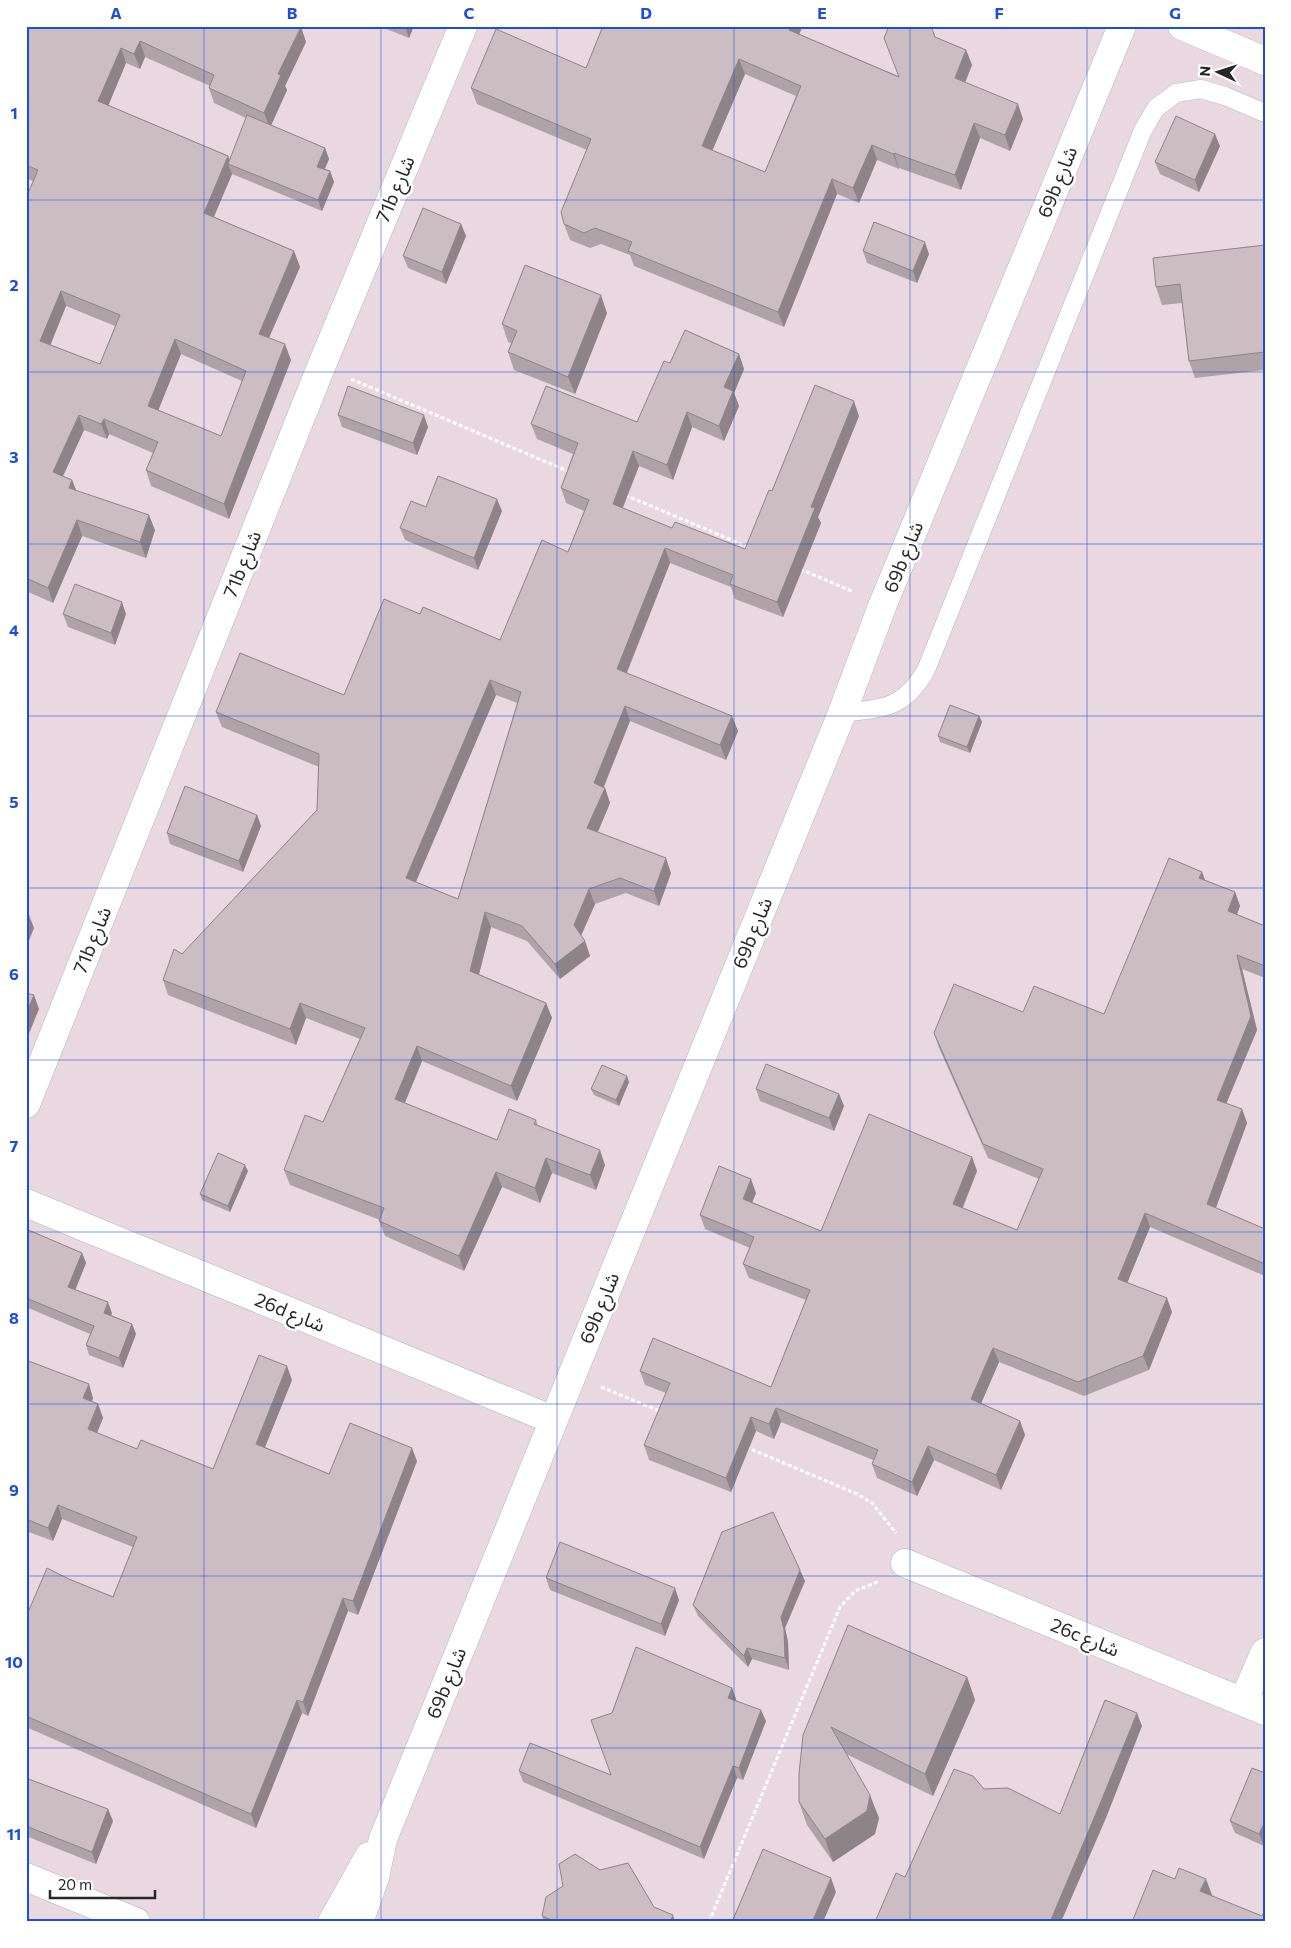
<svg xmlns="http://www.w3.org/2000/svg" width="1291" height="1948" font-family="Commissioner,'Noto Sans Arabic',sans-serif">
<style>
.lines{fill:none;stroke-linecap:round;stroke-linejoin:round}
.lane-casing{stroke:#adbbb9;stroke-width:19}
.street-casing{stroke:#adbbb9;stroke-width:29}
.path{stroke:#fff;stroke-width:3;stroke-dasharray:4 2.5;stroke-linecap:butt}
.lane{stroke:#fff;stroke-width:18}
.street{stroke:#fff;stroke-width:28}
.wall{fill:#afa3a7;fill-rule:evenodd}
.shaded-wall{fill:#8e8488}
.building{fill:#cbbdc2;stroke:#8e8488;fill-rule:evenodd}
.grid{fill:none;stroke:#1d4ed8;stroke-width:1;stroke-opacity:0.55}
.labels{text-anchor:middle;stroke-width:5;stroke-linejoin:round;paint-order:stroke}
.street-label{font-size:19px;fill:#272727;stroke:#fff}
.neatline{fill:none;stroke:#1d4ed8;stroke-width:2}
.grid-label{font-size:16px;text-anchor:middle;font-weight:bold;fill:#1d4ed8}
</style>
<rect width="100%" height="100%" fill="#e9d8df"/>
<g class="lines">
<g class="lane-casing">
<path id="lane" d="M842,713c41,-5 62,-4 84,-43l217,-540 13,-22 20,-15 25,-4 24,7 40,17"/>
</g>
<g class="street-casing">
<path id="street" d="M1182,26l83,35
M26,1104l295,-737 142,-341
M26,1203l527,217
M905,1563l360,148
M1243,1702l22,-50
M26,1877l110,45
M332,1922l37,-66
M359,1922l16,-45 8,-38 459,-1126 41,-109 239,-578"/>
</g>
<path class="path" d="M351,379l219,93
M625,495l123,52
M800,569l54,23
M601,1387l61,25
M746,1447l111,47 15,9 24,30
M709,1922l131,-315 15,-16 25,-10"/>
<use href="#lane" class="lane"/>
<use href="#street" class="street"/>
</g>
<path class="wall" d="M26,26l275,1 5,15 -21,44 2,4 -16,35 54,23 4,11 -4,10 5,2 4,11 -12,29 -90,-37 -18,43 80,34 6,16 -31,71 22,22 -62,159 -78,-33 -5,-16 7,-17 -44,-19 -2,5 -23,-9 -21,46 9,4 4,10 79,40 -9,28 -64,-22 -29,67 -27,-12v-393l7,-17 -7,-3zM145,57l65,29 -1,2 5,15 32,15 -16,42 -2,-4 -120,-51 18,-42 14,6zM66,306l49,20 -15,38 -50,-19zM181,354l61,27 -21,55 -63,-26z
M379,26h35l-5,12z
M603,26h199v2l-3,6 99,42 37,-39 31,13 6,15 -7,17 58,37 -13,32 -30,-13 -19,52 -62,-22v1l-22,-9 -18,43 -22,-9 -53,133 -150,-61 -4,-11 -29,-11 -11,4 -20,-8 -6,-16 23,-74 -110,-46 -6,-16 115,-20zM745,74l51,22 -31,76 -53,-22z
M1220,146l-21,46 -39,-18 -5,-12z
M461,224l5,12 -20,48 -38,-16 -5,-12z
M1265,245v125l-70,8 -6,-17 -7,-58 -20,2 -6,-18z
M863,251l66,3 -12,29 -50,-20z
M607,313l-32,81 -61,-24 -6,-18 3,-9 -3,-1 -6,-18z
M739,354l5,15 -10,24 5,13 -15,35 -32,-14 -19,53 -34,-14 -16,42 49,20 73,21 27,-58 87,-75 -41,101 3,6 -38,94 -48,-18 -4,-12 -61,-24 -43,110 111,58 -12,29 -96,-39 -26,66 1,1 5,15 -12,29 73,41 -12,33 -33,-13 -31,11 -14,32 4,5 5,15 -30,23 -33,-38 -36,-14 -12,47 67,29 6,15 -35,83 -95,-40 -17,42 92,37 39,-20 2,6 67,39 -9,25 -44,-17 -12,30 -38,-16 -38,84 -79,-35 -6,-15 1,-1 -90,-35 -6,-15 39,-48 37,-83 -54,-21 -10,27 -128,-50 -5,-15 154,-170 2,-43 -97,-40 -6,-15 128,-17 76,-81 80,26 68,-88 16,-41 -18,-8 -5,-15 12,-34 -36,-15 -6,-15 106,-2 33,-59zM496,695l21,8 -59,196 -42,-17z
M338,415l90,12 -11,28 -75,-28z
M426,507l76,4 -24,59 -73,-30 -5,-12z
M63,614h63l-11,31 -47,-18z
M979,716l3,6 -12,31 -30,-11 -2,-6z
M257,815l4,11 -18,46 -73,-28 -3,-11z
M1202,872l3,8 30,12 5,14 -3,8 28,12v52l-23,-9 15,61 -31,73 16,6 5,14 -31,85 49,21v47l-115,-49 -23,56 45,29 -23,58 -65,26 -85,-34 -18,41 39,18 5,14 -24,55 -67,-30 -17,36 -40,-18 -5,-14 1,-4 -92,-38 -7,17 -18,-8 -25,61 -82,-32 -5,-15 22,-52 -21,-8 -5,-14 131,16 35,-87 -57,-22 -6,-14 7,-16 -45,-19 -5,-14 56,-22 -4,9 69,29 151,-74 5,14 -14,37 54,22 22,-51 -51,-21 -49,-110 -5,-15 89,-21 81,2z
M629,1082l-10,24 -25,-11 -3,-6z
M756,1089l83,5 5,12 -10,25 -74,-30z
M248,1171l-18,41 -28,-12 -2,-6z
M26,1229l56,24 4,10 -11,27 37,23 -1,2 21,9 4,10 -13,34 -34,-13 -3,-10 4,-11 -64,-27z
M26,1360l67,38 -1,4 6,2 5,14 -6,15 40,16 76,20 79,-89 -27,67 64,27 88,-13 -59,154 -10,-4 -40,105 -6,-3 -46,115 -230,-101v-110l43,-38 44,18 20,-50 -71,-28 -9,22 -27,-10z
M546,1578l133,22 -14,36 -115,-46z
M805,1581l-20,47 3,14 1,28 -37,-11 -4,8 -50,-51 -5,-11z
M967,1677l8,23 -42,96 -87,-42 33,64 -4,16 -42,28 -26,-37 -8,-23 4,-67z
M732,1688l4,11v1l30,21 -23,59 -6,-2 -33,81 -181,-77 -4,-11 92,4z
M1252,1768l12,78 -29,-13 -5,-12z
M26,1778l87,43 -17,43 -70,-28z
M654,1907l21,15h-131l-2,-6z"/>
<path class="shaded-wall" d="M405,26h9l-5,12z
M791,26h11v2l-8,17 -5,-15z
M301,27l5,15 -21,44 2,4 -17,38 -6,-15 14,-39z
M140,41l5,16 -5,12 -6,-15z
M121,48l5,15 -22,53 -6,-15z
M966,50l6,15 -11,28 -6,-15z
M739,59l6,15 -37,87 -6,-15z
M1018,104l5,15 -13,32 -5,-16z
M974,123l6,15 -19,52 -6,-15z
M1215,134l5,12 -21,46 -4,-12z
M872,145l5,15 -18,43 -6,-15z
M325,148l4,11 -8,18 -4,-10z
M894,153l5,15v1l-6,-15z
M228,156l3,9 -3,-1 4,10 -23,54 -5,-15z
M330,171l4,11 -12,29 -4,-11z
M832,179l5,15 -53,133 -6,-15z
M461,224l5,12 -20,48 -4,-12z
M925,242l4,12 -12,29 -4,-12z
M294,251l6,16 -36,82 -5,-15z
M61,291l5,15 -20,50 -6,-15z
M601,295l6,18 -32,81 -7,-17z
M175,339l6,15 -27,67 -6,-15z
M285,344l6,16 -62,159 -5,-15z
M739,354l5,15 -10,24 5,13 -15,35 -5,-15 5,-39z
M854,401l5,15 -41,101 3,6 -38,94 -6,-15 34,-95z
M687,412l5,15 -19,53 -6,-15z
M79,415l5,15 -26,57 -5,-15z
M424,415l4,12 -11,28 -4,-12z
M104,419l5,15 -2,5 -6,-15z
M633,451l6,15 -21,53 -5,-15z
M72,480l6,15 -9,-7z
M497,499l5,12 -24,59 -4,-12z
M149,515l6,15 -9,28 -6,-16z
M77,520l5,16 -29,67 -5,-15z
M665,548l5,15 -48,121 -5,-15z
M122,602l4,12 -11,31 -4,-12z
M490,680l6,15 -85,198 -5,-15z
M625,706l5,15 -31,77 -5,-15z
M732,716l6,15 -12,29 -6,-15z
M979,716l3,6 -12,31 -3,-6z
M605,788l5,15 -17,40 -6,-15z
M257,815l4,11 -18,46 -4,-11z
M666,858l5,15 -12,33 -5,-15z
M1202,872l5,14 -8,-8z
M589,889l6,15 -16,36 -5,-15z
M1235,892l5,14 -7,19 -5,-14z
M485,912l6,15 -15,59 -6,-15z
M29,915l5,13 -8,20v-26z
M585,941l5,15 -30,23 -5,-15z
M1237,955l5,14 15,61 -35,84 -5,-14z
M34,995l5,14 -13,32v-27z
M300,1003l6,15 -10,27 -6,-16z
M546,1003l6,15 -35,83 -6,-15z
M417,1046l5,15 -22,53 -5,-15z
M627,1076l2,6 -10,24 -3,-6z
M839,1094l5,12 -10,25 -5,-13z
M1242,1109l5,14 -35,95 -5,-14z
M600,1150l5,15 -9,25 -6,-15z
M972,1157l5,14 -19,47 -5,-14z
M546,1158l6,15 -12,30 -5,-15z
M245,1165l3,6 -18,41 -2,-6z
M496,1172l6,15 -38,84 -5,-15z
M751,1179l5,14 -8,20 -5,-14z
M1145,1213l5,14 -27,66 -5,-14z
M82,1253l4,10 -14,35 -4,-11z
M1167,1298l5,14 -23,58 -6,-14z
M108,1302l4,11 -4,10 -4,-10z
M132,1324l4,10 -13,34 -4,-10z
M993,1348l6,14 -22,51 -6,-14z
M287,1366l5,14 -31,77 -5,-13z
M89,1384l4,14 -5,13 -5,-13z
M98,1404l5,14 -10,24 -5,-13z
M776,1408l5,14 -7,17 -5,-15z
M751,1417l5,14 -25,61 -5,-14z
M1020,1421l5,14 -24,55 -5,-15z
M928,1446l6,14 -17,36 -5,-14z
M412,1448l5,13 -59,154 -5,-14z
M58,1505l4,14 -9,22 -5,-13z
M800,1570l5,11 -20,47 3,14 1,28 -4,-12 -4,-41z
M675,1588l4,12 -14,36 -4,-12z
M343,1598l5,13 -40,105 -5,-14z
M747,1648l5,11 -4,8 -4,-11z
M967,1677l8,23 -42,96 -8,-22z
M732,1688l4,11 -4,10 -4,-11z
M297,1700l5,13 -46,115 -5,-14z
M761,1710l5,11 -23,59 -4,-12z
M1137,1713l5,13 -36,92 -45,104h-11z
M733,1766l4,12 -33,81 -4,-12z
M870,1795l9,23 -4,16 -42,28 -8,-23z
M108,1809l5,12 -17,43 -4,-12z
M1265,1821v22l-1,3 -5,-12z
M831,1878l5,14 -13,30h-10v-2z
M1206,1879l6,16 -6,13 -6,-17z
M673,1915l2,7h-5z"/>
<path class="building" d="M26,26h273l2,1 -23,47 3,1 -17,38 -55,-25 5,-13 -74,-34 -6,13 -13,-6 -23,53 130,55 -24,57 90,38 -35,83 26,10 -61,160 -78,-34 12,-28 -54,-23 -3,5 -22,-9 -26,57 19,8 -3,8 80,27 -9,27 -63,-22 -29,68 -22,-10v-380l12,-28 -12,-5zM61,291l59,24 -20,49 -60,-23zM175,339l71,32 -25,65 -73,-30z
M603,26h188l-2,4 110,47 -15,-39 5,-12h42l4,11 31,13 -11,28 63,26 -13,31 -31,-12 -19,52 -61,-22 -1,1 -21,-9 -19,43 -21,-9 -54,133 -150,-61 4,-9 -37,-14 -11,5 -20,-9 -3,-12 30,-73 -120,-51 25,-59 90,39zM739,59l62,27 -36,86 -63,-26z
M247,115l78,33 -8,19 13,4 -12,29 -90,-36z
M1176,116l39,18 -20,46 -40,-18z
M423,208l38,16 -19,48 -39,-16z
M874,222l51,20 -12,29 -50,-20z
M1265,245v107l-76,9 -9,-77 -24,3 -3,-29z
M525,265l76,30 -33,82 -60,-25 9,-21 -15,-7z
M685,330l54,24 -15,33 9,4 -14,35 -32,-14 -20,53 -34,-14 -20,53 59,24 3,-6 70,27 24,-59 3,1 43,-106 39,16 -43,106 4,1 -38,94 -47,-18 3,-9 -68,-27 -48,121 115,47 -12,29 -95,-39 -31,77 11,5 -18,40 79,30 -12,33 -34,-13 -31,11 -15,36 11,16 -30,23 -33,-38 -37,-14 -15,59 76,32 -35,83 -94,-40 -22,53 102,41 12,-31 27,11 -2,4 66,26 -10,25 -44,-17 -11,30 -39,-16 -37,84 -80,-35 5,-13 -100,-38 21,-55 18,7 42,-94 -65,-25 -10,26 -127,-49 11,-31 8,5 135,-144 2,-56 -103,-42 24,-59 104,42 40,-96 36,15 3,-7 77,33 42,-100 26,12 21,-52 -28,-12 17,-45 -47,-19 15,-38 91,36 27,-61 6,2zM490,680l31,12 -63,207 -52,-21z
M348,386l76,29 -11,28 -75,-28z
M438,476l59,23 -23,59 -74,-30 11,-27 15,6z
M75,584l47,18 -11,31 -48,-19z
M950,705l29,11 -12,31 -29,-11z
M185,786l72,29 -18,46 -72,-28z
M1169,858l33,14 -3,6 36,14 -7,19 37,15v40l-28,-11 14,61 -34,84 25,9 -35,95 58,25v35l-120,-51 -27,66 49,19 -24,58 -65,26 -85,-34 -22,51 49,22 -24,54 -68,-29 -16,36 -40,-18 6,-14 -102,-42 -7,16 -18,-7 -25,61 -82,-33 26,-62 -30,-12 13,-33 118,49 39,-97 -67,-26 11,-27 -54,-22 19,-49 32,13 -8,20 78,32 48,-117 103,43 -19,47 64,26 26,-61 -60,-25 -49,-111 20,-49 69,28 11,-26 70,28z
M26,914l3,1 -3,7z
M26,993l8,2 -8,19z
M766,1064l73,30 -10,24 -73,-29z
M602,1065l25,11 -11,24 -25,-11z
M218,1153l27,12 -17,41 -28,-12z
M26,1229l56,24 -14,34 40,15 -4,11 28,11 -13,34 -33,-13 8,-19 -68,-28z
M259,1355l28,11 -31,78 73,30 21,-51 62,25 -59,153 -10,-3 -40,104 -6,-2 -46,114 -225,-98v-99l21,-49 22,11 44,18 24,-60 -79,-32 -10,23 -22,-9v-159l63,24 -6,14 15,6 -10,25 49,20 4,-9 72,29z
M773,1512l27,58 -19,47 3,13 1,28 -38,-10 -3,8 -51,-51 29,-73z
M560,1542l115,46 -14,36 -115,-46z
M848,1625l119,52 -42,97 -94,-47 39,68 -3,16 -42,28 -26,-37v-28l4,-39z
M636,1647l96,41 -4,10 33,12 -22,58 -6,-2 -33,81 -181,-76 11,-28 81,32 -20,-55 21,-7z
M1105,1700l32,13 -37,91 -50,118h-175l21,-49 9,4 49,-108 19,7 11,13 24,-1 52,26z
M1252,1768l13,5v48l-6,13 -29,-13z
M26,1778l82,31 -16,43 -66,-26z
M763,1849l68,29 -18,42 3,2h-84z
M575,1854l25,16 28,-7 26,44 19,8 -3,7h-113l-15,-6 4,-19 17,-11 -4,-22z
M1179,1868l27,11 -6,12 62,25 3,-6v12h-133l21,-52 22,9z"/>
<path class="grid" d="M204,26v1896M381,26v1896M557,26v1896M734,26v1896M910,26v1896M1087,26v1896M26,200h1239M26,372h1239M26,544h1239M26,716h1239M26,888h1239M26,1060h1239M26,1232h1239M26,1404h1239M26,1576h1239M26,1748h1239"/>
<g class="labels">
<g class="street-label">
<text transform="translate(1057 182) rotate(-68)" y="7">69b شارع</text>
<text transform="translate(395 189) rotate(-67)" y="7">71b شارع</text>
<text transform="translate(903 557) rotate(-68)" y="7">69b شارع</text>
<text transform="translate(242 564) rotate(-68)" y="7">71b شارع</text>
<text transform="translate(752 933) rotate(-68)" y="7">69b شارع</text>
<text transform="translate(92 940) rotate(-68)" y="7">71b شارع</text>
<text transform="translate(599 1308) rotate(-68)" y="7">69b شارع</text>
<text transform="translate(290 1312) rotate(22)" y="7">26d شارع</text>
<text transform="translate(1085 1637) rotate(22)" y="7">26c شارع</text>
<text transform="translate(446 1683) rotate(-68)" y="7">69b شارع</text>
</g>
</g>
<rect width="1291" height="1948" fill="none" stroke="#ffffff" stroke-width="55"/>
<g transform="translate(1218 72) rotate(274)" stroke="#ffffff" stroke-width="4" paint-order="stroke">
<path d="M0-4L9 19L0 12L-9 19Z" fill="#272727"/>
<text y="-8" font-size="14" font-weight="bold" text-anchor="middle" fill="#272727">N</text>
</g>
<path d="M50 1890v8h105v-8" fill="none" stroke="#272727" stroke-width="2.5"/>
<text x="58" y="1890" font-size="15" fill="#272727" stroke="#ffffff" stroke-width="4" paint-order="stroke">20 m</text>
<rect x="28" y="28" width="1236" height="1892" class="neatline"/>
<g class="grid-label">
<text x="116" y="19">A</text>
<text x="292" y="19">B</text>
<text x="469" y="19">C</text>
<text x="646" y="19">D</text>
<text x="822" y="19">E</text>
<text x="999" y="19">F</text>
<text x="1175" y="19">G</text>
<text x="14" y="119">1</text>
<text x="14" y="291">2</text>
<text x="14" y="463">3</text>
<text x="14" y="636">4</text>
<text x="14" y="808">5</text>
<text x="14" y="980">6</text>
<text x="14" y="1152">7</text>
<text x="14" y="1324">8</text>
<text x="14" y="1496">9</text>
<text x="14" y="1668">10</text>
<text x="14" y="1840">11</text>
</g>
</svg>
